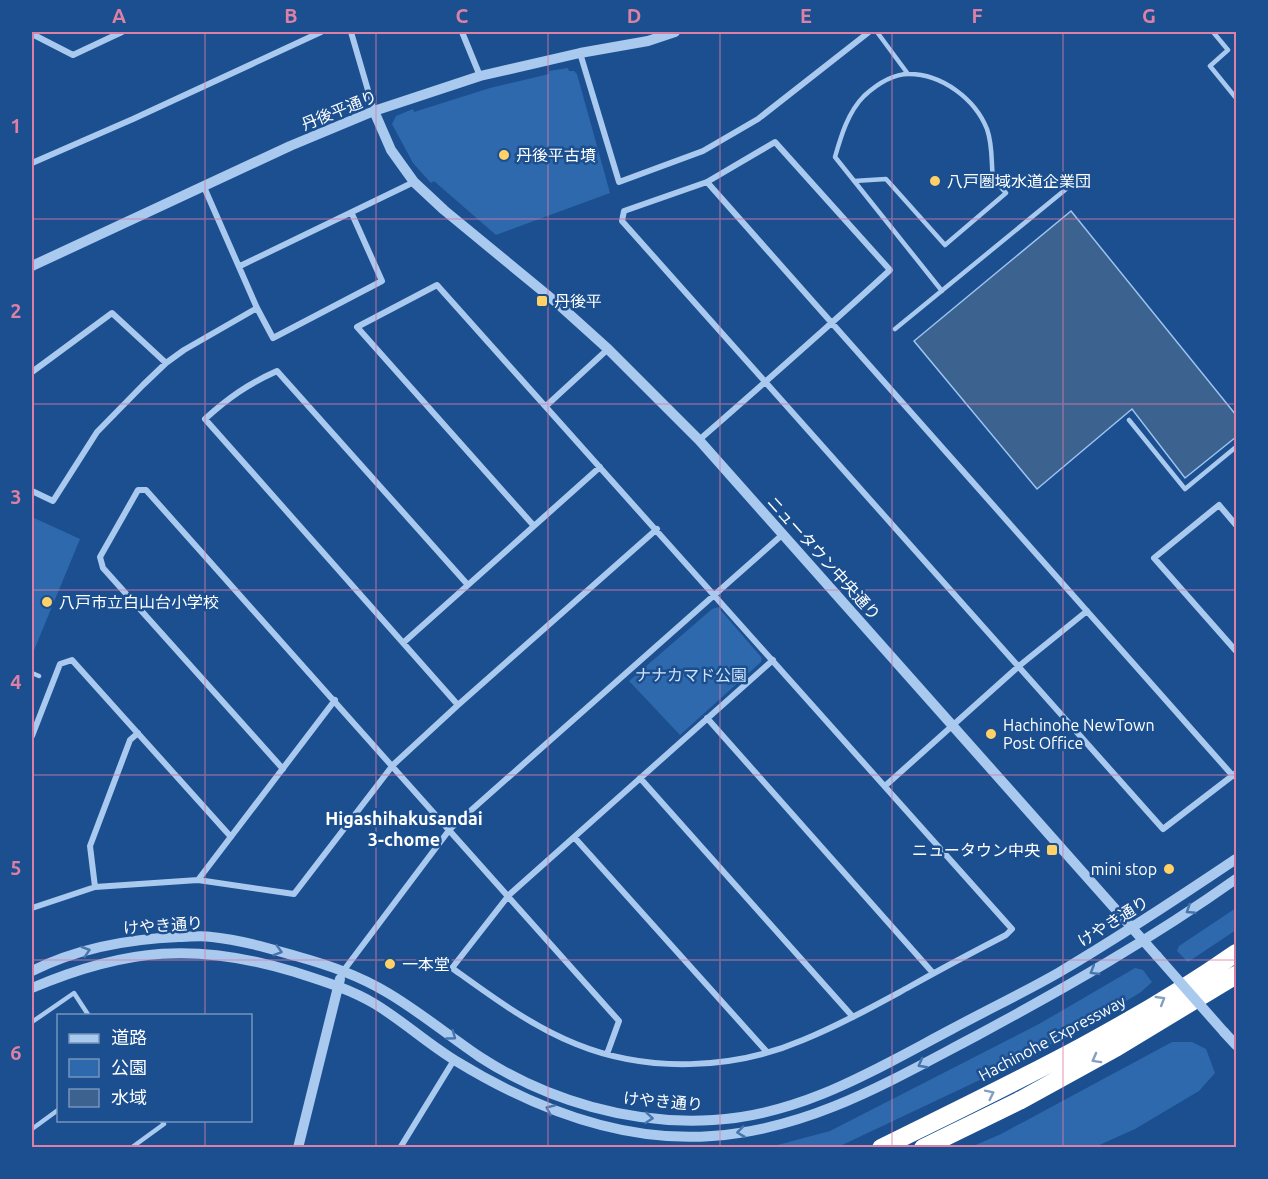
<svg xmlns="http://www.w3.org/2000/svg" width="1268" height="1179" font-family="Ubuntu,'Noto Sans JP',sans-serif">
<style>
.green{fill:#2e69ad}
.water{fill:#3c6290;stroke:#9cc4f0;stroke-width:1.5}
.lines{fill:none;stroke-linecap:round;stroke-linejoin:round}
.service{stroke:#a9c9ee;stroke-width:4.5}
.minor{stroke:#a9c9ee;stroke-width:6}
.tertiary{stroke:#a9c9ee;stroke-width:10}
.motorway{stroke:#fff;stroke-width:18}
.tertiary-bridge{stroke:#a9c9ee;stroke-width:10}
.oneway{stroke:#4674ac}
.oneway2{stroke:#829ec1}
.grid{fill:none;stroke:#dd80a5;stroke-width:1.5;stroke-opacity:0.55}
.poi-dot{fill:#ffd166;stroke:#1b4f8f;stroke-width:2}
.labels{text-anchor:middle;stroke-width:5;stroke-linejoin:round;paint-order:stroke}
.street-label{font-size:16px;fill:#fff;stroke:#1b4f8f}
.poi-label{font-size:16px;fill:#fff;stroke:#1b4f8f;text-anchor:start}
.park-label{font-size:16px;fill:#cfe3fa;stroke:#1b4f8f}
.neighbourhood-label{font-size:18px;font-weight:bold;fill:#fff;stroke:#1b4f8f}
.neatline{fill:none;stroke:#dd80a5;stroke-width:2}
.grid-label{font-size:20px;text-anchor:middle;font-weight:bold;fill:#dd80a5}
</style>
<rect width="100%" height="100%" fill="#1b4f8f"/>
<path class="green" d="M568,68l1,3h5l3,3 33,119 -114,42 -62,-54 -3,2 -18,-20 -21,-39 4,-8 17,-7 1,3 76,-24 59,-14v-3z
M32,517l48,22 -48,116z
M718,607l44,51 -1,4 -81,73 -51,-54 83,-72z
M1236,908v22l-48,32 -11,-11 2,-5z
M1135,968l8,2 9,12 -11,10 -59,36 -79,41 -165,78h-68l60,-16 209,-107z
M1172,1042h20l14,7 9,24 -16,18 -64,38 -40,18h-124l30,-13z"/>
<path class="water" d="M1071,211l165,204v22l-51,41 -53,-69 -95,80 -123,-148z"/>
<g class="lines">
<path class="service" d="M877,32l31,42
M1213,32l15,18 -18,16 26,32
M854,181l32,-2 59,66 61,-52 -13,-14c-2,-17 0,-33 -6,-50 -12,-30 -45,-55 -78,-55 -16,0 -33,11 -45,22 -16,16 -23,40 -29,61l107,134
M895,329l176,-144
M1129,420l56,69 51,-42
M32,673l7,3
M32,1022l42,-29 15,23
M32,1129l26,-19
M131,1148l33,-24 -3,-4"/>
<path class="minor" d="M351,32l23,79
M462,32l18,44
M32,34l41,21 49,-23
M580,53l39,129 84,-31 55,-32 111,-87
M32,163l101,-44 188,-87
M707,182l526,594
M204,187l53,121 16,30 109,-57 -30,-67
M240,266l174,-84
M32,372l80,-59 54,50
M546,406l62,-57
M699,440c64,-56 128,-112 191,-170l-115,-128 -68,40 -83,29 -2,10 541,608 73,-56
M32,491l21,10 44,-69 46,-47 23,-22 18,-13 73,-42
M1236,525l-17,-20 -65,53 82,93
M534,526l-177,-199 80,-42 575,644 -6,6c-33,17 -65,34 -97,52 -35,19 -69,38 -106,53 -70,30 -156,33 -227,4 -45,-18 -85,-48 -124,-76l57,-73 264,-235
M403,643l197,-176
M458,705l-253,-286c23,-21 43,-35 72,-48l191,214
M707,718l226,255
M32,736l28,-72 12,-4 159,177
M283,769l-180,-201 -3,-11 38,-67h8l473,531 -12,33
M640,778l213,239
M885,786l134,-120 68,-55
M574,837l193,215
M198,880l137,-180
M95,887l-5,-41 40,-106 8,-7
M32,908l63,-21 103,-7 96,14 99,-129 65,-60 199,-176
M344,970l106,-141 332,-294
M400,1148l54,-88"/>
<path class="tertiary" d="M374,111l17,39 23,32 30,28 113,93 51,46 91,91 458,516
M32,266l258,-120 84,-35 106,-35 100,-23 68,-12 27,-9
M32,971c46,-23 96,-32 147,-34 11,0 22,-2 33,0 29,3 56,11 84,19 32,9 62,19 92,37 32,19 61,43 92,64 68,44 152,68 233,63 89,-5 163,-51 239,-91 35,-19 71,-36 106,-56 61,-36 120,-75 178,-114
M32,988c94,-40 165,-46 263,-16 28,9 55,17 80,32 28,17 53,40 81,57 77,47 164,82 256,75 99,-7 178,-55 264,-100 89,-48 177,-98 260,-157
M1224,1032l12,13
M298,1148l42,-169"/>
<path class="motorway" d="M881,1148c121,-60 245,-118 355,-195
M923,1148l96,-47 98,-54 119,-72"/>
<path class="tertiary-bridge" d="M1157,956l67,76"/>
</g>
<defs><path id="oneway-chevron" d="M-2-3.5L2.5 0L-2 3.5" fill="none" stroke-width="1.6" stroke-linecap="round" stroke-linejoin="round" transform="scale(1.5)"/></defs>
<g class="oneway">
<use href="#oneway-chevron" transform="translate(1190 910) rotate(147)"/>
<use href="#oneway-chevron" transform="translate(86 951) rotate(-17)"/>
<use href="#oneway-chevron" transform="translate(278 951) rotate(16)"/>
<use href="#oneway-chevron" transform="translate(1094 971) rotate(149)"/>
<use href="#oneway-chevron" transform="translate(452 1036) rotate(36)"/>
<use href="#oneway-chevron" transform="translate(922 1064) rotate(152)"/>
<use href="#oneway-chevron" transform="translate(550 1109) rotate(-156)"/>
<use href="#oneway-chevron" transform="translate(649 1118) rotate(5)"/>
<use href="#oneway-chevron" transform="translate(741 1132) rotate(173)"/>
</g>
<g class="oneway2">
<use href="#oneway-chevron" transform="translate(1161 1000) rotate(-31)"/>
<use href="#oneway-chevron" transform="translate(1096 1059) rotate(151)"/>
<use href="#oneway-chevron" transform="translate(990 1094) rotate(-26)"/>
</g>
<path class="grid" d="M205,32v984M376,32v1116M548,32v1116M720,32v1116M892,32v1116M1063,32v1116M32,219h1204M32,404h1204M32,590h1204M32,775h1204M32,960h1204M205,1120v28"/>
<g class="poi-dot">
<circle cx="504" cy="155" r="6"/>
<circle cx="935" cy="181" r="6"/>
<rect x="536" y="295" width="12" height="12" rx="3"/>
<circle cx="47" cy="602" r="6"/>
<circle cx="991" cy="734" r="6"/>
<rect x="1046" y="844" width="12" height="12" rx="3"/>
<circle cx="1169" cy="869" r="6"/>
<circle cx="390" cy="964" r="6"/>
</g>
<g class="labels">
<g class="street-label">
<text transform="translate(339 110) rotate(-22)" y="6">丹後平通り</text>
<text transform="translate(824 558) rotate(48)" y="6">ニュータウン中央通り</text>
<text transform="translate(1113 921) rotate(-32)" y="6">けやき通り</text>
<text transform="translate(163 925) rotate(-4)" y="6">けやき通り</text>
<text transform="translate(1052 1038) rotate(-28)" y="6">Hachinohe Expressway</text>
<text transform="translate(663 1101) rotate(5)" y="6">けやき通り</text>
</g>
<g class="poi-label">
<text x="516" y="161">丹後平古墳</text>
<text x="947" y="187">八戸圏域水道企業団</text>
<text x="554" y="307">丹後平</text>
<text x="59" y="608">八戸市立白山台小学校</text>
<text x="1003" y="731">Hachinohe NewTown<tspan x="1003" dy="18">Post Office</tspan></text>
<text x="1040" y="856" text-anchor="end">ニュータウン中央</text>
<text x="1157" y="875" text-anchor="end">mini stop</text>
<text x="402" y="970">一本堂</text>
</g>
<g class="park-label">
<text x="691" y="681">ナナカマド公園</text>
</g>
<g class="neighbourhood-label">
<text x="404" y="825">Higashihakusandai<tspan x="404" dy="21">3-chome</tspan></text>
</g>
</g>
<rect width="1268" height="1179" fill="none" stroke="#1b4f8f" stroke-width="66"/>
<rect x="57" y="1014" width="195" height="108" fill="#1b4f8f" stroke="#7695bc" stroke-width="1.5"/>
<rect x="69" y="1034" width="30" height="9" fill="#a9c9ee" stroke="#7695bc" stroke-width="1.5"/>
<text x="111" y="1044" font-size="18" fill="#ffffff">道路</text>
<rect x="69" y="1059" width="30" height="18" fill="#2e69ad" stroke="#7695bc" stroke-width="1.5"/>
<text x="111" y="1074" font-size="18" fill="#ffffff">公園</text>
<rect x="69" y="1089" width="30" height="18" fill="#3c6290" stroke="#7695bc" stroke-width="1.5"/>
<text x="111" y="1104" font-size="18" fill="#ffffff">水域</text>
<rect x="33" y="33" width="1202" height="1113" class="neatline"/>
<g class="grid-label">
<text x="119" y="23">A</text>
<text x="291" y="23">B</text>
<text x="462" y="23">C</text>
<text x="634" y="23">D</text>
<text x="806" y="23">E</text>
<text x="977" y="23">F</text>
<text x="1149" y="23">G</text>
<text x="16" y="133">1</text>
<text x="16" y="318">2</text>
<text x="16" y="504">3</text>
<text x="16" y="689">4</text>
<text x="16" y="875">5</text>
<text x="16" y="1060">6</text>
</g>
</svg>
